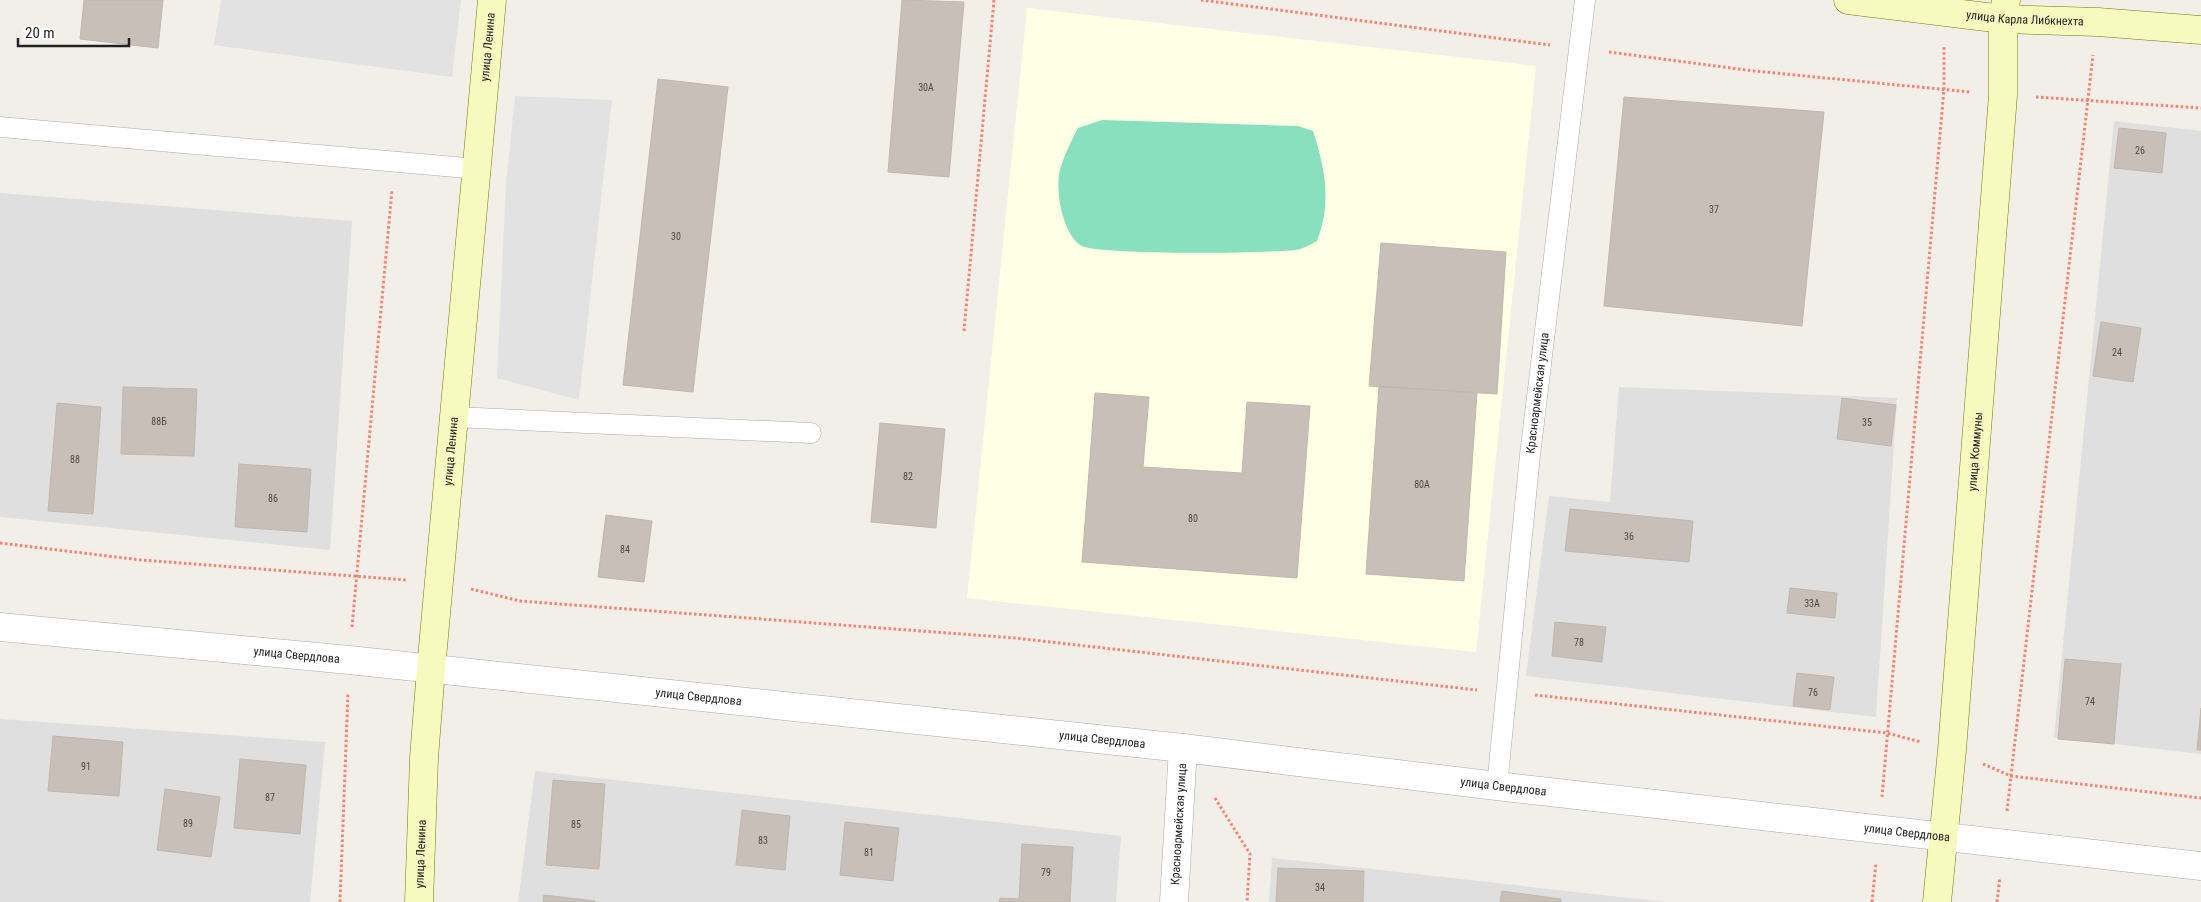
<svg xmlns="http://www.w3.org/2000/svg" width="2201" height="902" font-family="'Roboto Condensed',sans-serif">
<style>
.residential{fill:#e0dfdf}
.education{fill:#ffffe5}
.pitch{fill:#88e0be}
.parking{fill:#e2e2e2}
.building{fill:#c7bfb8;stroke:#c4b6ab}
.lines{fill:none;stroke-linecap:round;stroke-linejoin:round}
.lane-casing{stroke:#a9a9a9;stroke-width:21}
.street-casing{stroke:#a9a9a9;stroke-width:29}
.secondary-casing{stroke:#707d05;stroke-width:29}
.path{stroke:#fa8072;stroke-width:3;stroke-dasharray:2.5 2.5;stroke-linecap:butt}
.lane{stroke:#fff;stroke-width:20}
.street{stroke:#fff;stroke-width:28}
.secondary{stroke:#f7fabf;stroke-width:28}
.labels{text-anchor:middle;stroke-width:4;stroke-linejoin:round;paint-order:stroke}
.number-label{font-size:10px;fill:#4b4948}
.street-label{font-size:12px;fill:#222;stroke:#fff}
</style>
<rect width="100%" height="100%" fill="#f2efe9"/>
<path class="residential" d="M2114,121l87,10v623l-147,-17z
M0,193l352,28 -22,329 -330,-33z
M1619,387l278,11 -21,319 -350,-41 23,-180 61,6z
M0,719l325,23 -15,160h-310z
M535,771l586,65 -5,66h-598z
M1272,858l394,44h-397z"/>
<path class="education" d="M1027,8l509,58 -60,586 -509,-54z"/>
<path class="pitch" d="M1102,120l196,6 15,5c12,37 19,72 4,110 -6,3 -14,8 -21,9 -27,3 -201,6 -216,-5 -18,-13 -25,-55 -20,-75 4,-15 11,-28 18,-42z"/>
<path class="parking" d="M221,0h240l-9,77 -238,-32z
M515,96l97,4 -33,300 -82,-22 9,-194z"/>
<path class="building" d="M84,0h79l-5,48 -78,-9z
M902,0l62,2 -15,175 -61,-5z
M658,79l70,8 -35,305 -70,-7z
M1624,97l200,15 -22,214 -198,-20z
M2119,128l47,5 -4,40 -48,-5z
M1381,243l125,9 -9,142 -128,-8z
M2101,322l40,6 -8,54 -40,-6z
M1379,386l98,7 -13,188 -98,-7z
M123,387l74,2 -3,67 -73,-2z
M1095,393l54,4 -6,70 99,6 5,-71 63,4 -13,172 -215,-16z
M1842,398l54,7 -5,41 -54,-7z
M57,403l44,4 -8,107 -45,-3z
M880,423l65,6 -9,99 -65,-6z
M239,464l72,5 -4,63 -72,-5z
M1570,509l123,12 -4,41 -124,-11z
M606,515l46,6 -8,61 -46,-5z
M1790,588l47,5 -2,25 -48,-5z
M1555,622l51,5 -4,35 -50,-6z
M2065,659l56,5 -7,80 -56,-5z
M1797,673l37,4 -4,33 -37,-4z
M2201,708v42h-4z
M53,736l70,6 -4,54 -71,-5z
M240,759l66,6 -6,69 -66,-6z
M553,780l52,4 -6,85 -53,-4z
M165,789l55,8 -9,60 -54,-7z
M742,810l48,6 -5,54 -49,-5z
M845,822l54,6 -6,53 -53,-6z
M1022,844l51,3 -3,55h-71l1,-4 19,1z
M1278,868l86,3 -1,31h-87z
M1502,891l59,8v3h-61z
M544,895l51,6v1h-52z"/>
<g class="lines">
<g class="lane-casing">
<g id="lane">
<path d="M0,127l478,42"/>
<path d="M454,417l357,16"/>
<path id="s1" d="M1497,786l33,-331 55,-455"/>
</g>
</g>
<g class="street-casing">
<g id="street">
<path id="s2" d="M0,627l349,33 834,88 314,38 704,80"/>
<path id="s3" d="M1174,902l9,-154"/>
</g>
</g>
<g class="secondary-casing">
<g id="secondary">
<path id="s4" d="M1848,0l155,19 95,3 103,8"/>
<path id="s5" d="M419,902l5,-144 7,-89 61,-669"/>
<path id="s6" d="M1937,902l15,-152 51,-655v-76l3,-19"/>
</g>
</g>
<path class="path" d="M1201,0l349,45
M1609,52l145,19 216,21
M2036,97l165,11
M964,331l30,-331
M0,543l141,17 265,20
M471,589l49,12 495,37 462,52
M352,627l40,-437
M1535,695l352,38 34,9
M1983,764l28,12 190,22
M1882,797l62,-708v-43
M1215,798l35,56 -3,48
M2007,811l86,-756
M340,902l8,-209
M1872,902l4,-39
M1997,902l3,-25"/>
<use href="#lane" class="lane"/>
<use href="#street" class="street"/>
<use href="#secondary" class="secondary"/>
</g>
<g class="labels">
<g class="number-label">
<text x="926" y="91">30А</text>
<text x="2140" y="154">26</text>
<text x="1714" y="213">37</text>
<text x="676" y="240">30</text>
<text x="2117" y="356">24</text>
<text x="159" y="425">88Б</text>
<text x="1867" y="426">35</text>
<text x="75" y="463">88</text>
<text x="908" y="480">82</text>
<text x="1422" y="488">80А</text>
<text x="273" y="502">86</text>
<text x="1193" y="522">80</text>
<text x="1629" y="540">36</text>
<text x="625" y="553">84</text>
<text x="1812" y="607">33А</text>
<text x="1579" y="646">78</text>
<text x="1813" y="696">76</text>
<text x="2090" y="705">74</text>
<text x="86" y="770">91</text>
<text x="270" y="801">87</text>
<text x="188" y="827">89</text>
<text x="576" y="828">85</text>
<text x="763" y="844">83</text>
<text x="869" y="856">81</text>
<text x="1046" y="876">79</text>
<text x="1320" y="891">34</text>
</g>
<g class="street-label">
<text dy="4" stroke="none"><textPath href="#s4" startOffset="178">улица Карла Либкнехта</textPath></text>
<text dy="4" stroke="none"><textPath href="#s5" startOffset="858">улица Ленина</textPath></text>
<text dy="4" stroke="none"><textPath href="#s1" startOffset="395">Красноармейская улица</textPath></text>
<text dy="4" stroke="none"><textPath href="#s5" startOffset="452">улица Ленина</textPath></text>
<text dy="4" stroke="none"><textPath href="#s6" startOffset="452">улица Коммуны</textPath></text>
<text dy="4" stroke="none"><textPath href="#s2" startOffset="298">улица Свердлова</textPath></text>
<text dy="4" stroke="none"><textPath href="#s2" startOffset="702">улица Свердлова</textPath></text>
<text dy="4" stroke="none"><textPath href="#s2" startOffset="1108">улица Свердлова</textPath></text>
<text dy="4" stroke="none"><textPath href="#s2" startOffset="1512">улица Свердлова</textPath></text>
<text dy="4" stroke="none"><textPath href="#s3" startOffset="78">Красноармейская улица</textPath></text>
<text dy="4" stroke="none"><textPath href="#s2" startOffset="1918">улица Свердлова</textPath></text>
<text dy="4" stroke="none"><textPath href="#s5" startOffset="48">улица Ленина</textPath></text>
</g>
</g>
<path d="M18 38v8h111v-8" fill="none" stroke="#222222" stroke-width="2.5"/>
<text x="25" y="38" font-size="15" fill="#222222" stroke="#ffffff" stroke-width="4" paint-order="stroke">20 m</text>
</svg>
